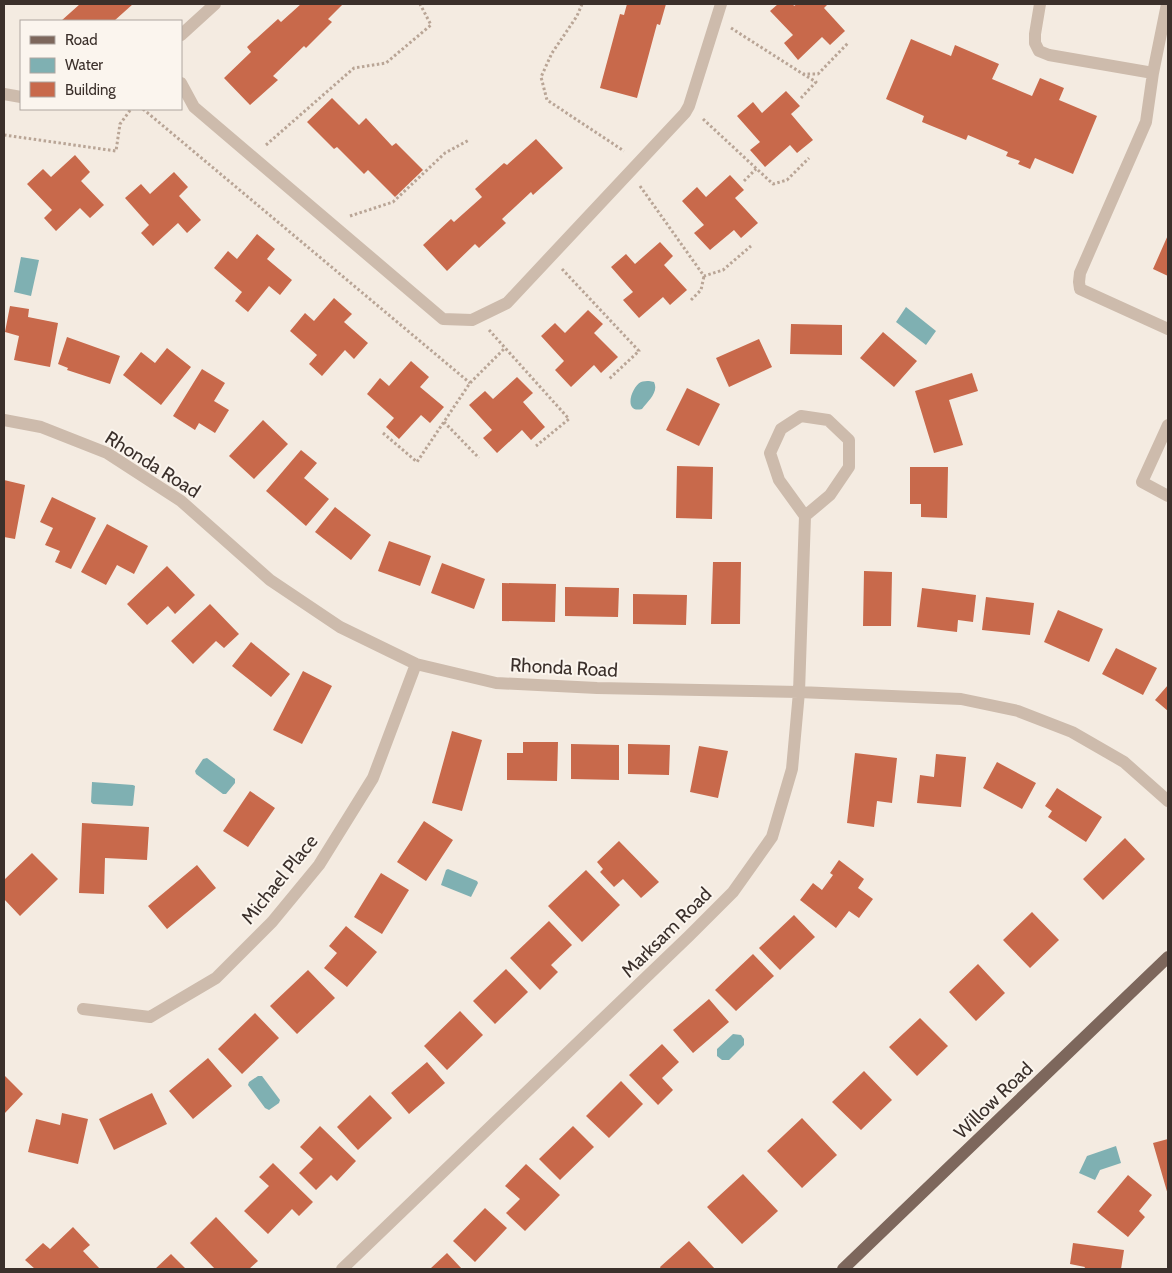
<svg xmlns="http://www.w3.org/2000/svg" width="1172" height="1273" font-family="Cabin,sans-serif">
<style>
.water{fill:#7fb0b2}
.building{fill:#c8694b}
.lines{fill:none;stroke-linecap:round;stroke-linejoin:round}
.path{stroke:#b9a596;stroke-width:3;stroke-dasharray:2.5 2.5;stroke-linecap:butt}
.minor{stroke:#cdbbac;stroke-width:12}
.major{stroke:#7d675c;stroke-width:12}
.labels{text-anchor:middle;stroke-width:4;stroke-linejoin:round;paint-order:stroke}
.street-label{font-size:19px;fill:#3b302b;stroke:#fbf5ee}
</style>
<rect width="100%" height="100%" fill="#f4ebe1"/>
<path class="water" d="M21,257l18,3 -8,36 -17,-4z
M906,307l30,24 -10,14 -30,-23z
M649,381l5,1c5,10 -6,19 -12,27 -19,5 -11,-22 -1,-27 2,-1 6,-1 8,-1z
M207,758l28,21v4l-9,11h-3l-27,-20 -1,-3 8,-12z
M92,782l41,3 2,1 -2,19 -1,1 -39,-2 -2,-2z
M448,869l29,12 1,2 -7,14 -30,-12 5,-15z
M733,1034l8,1 3,4v6l-15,15h-7l-5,-4v-7z
M258,1076h4l18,24 -1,3 -10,7 -4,-2 -17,-23 1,-3z
M1116,1146l5,17 -21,7 -5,10 -16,-7 8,-17z"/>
<path class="building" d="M80,4h53l-19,17h-53z
M301,4h42l-15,15 4,3 -26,26 -2,-2 -31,30 5,4 -28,25 -26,-27 27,-26 -4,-5 31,-28 3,3z
M627,4h39l-6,21 -3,-1 -20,74 -37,-10 20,-74 4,1z
M778,4h15l1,2 3,-2h31l-4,4 21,23 -15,14 -8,-8 -24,23 -14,-17 9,-8 -23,-24z
M911,39l40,17 4,-11 44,19 -7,15 40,17 8,-18 24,10 -5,12 38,16 -24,58 -38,-16 -5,11 -12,-5 2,-3 -14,-5 2,-4 -40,-17 -2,5 -44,-18 2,-6 -38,-17z
M786,91l14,15 -9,8 22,26 -16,13 -7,-8 -25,22 -15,-17 10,-8 -23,-26 16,-14 9,11z
M332,98l27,27 7,-7 26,28 4,-3 27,27 -28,27 -27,-27 -4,4 -27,-27 -3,2 -27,-27z
M536,139l27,29 -30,27 -2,-3 -29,27 4,4 -27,25 -4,-4 -28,27 -24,-26 28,-26 3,3 28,-25 -7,-8 29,-26 3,2z
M75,155l15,17 -9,9 23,24 -14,13 -10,-10 -24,23 -12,-13 8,-8 -25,-26 16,-15 8,8z
M174,172l14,15 -9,9 22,24 -14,13 -9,-10 -25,23 -12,-13 8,-8 -24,-27 16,-14 9,10z
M730,175l14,15 -9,8 23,25 -17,15 -7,-8 -24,20 -16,-17 10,-8 -22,-24 15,-14 9,10z
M257,234l18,15 -8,10 25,21 -12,15 -11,-9 -21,26 -13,-11 7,-9 -28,-24 14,-17 9,8z
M1168,235v41l-15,-7z
M660,242l13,14 -9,9 23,25 -17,15 -7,-8 -24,21 -16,-18 10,-8 -22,-25 15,-13 9,10z
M334,298l18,16 -8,8 24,21 -14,16 -9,-9 -23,26 -13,-12 8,-9 -27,-24 15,-18 9,8z
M10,306l19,3 -1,8 30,6 -8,44 -36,-7 5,-24 -14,-4z
M588,310l15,14 -9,9 24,24 -17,16 -7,-8 -23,22 -16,-17 9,-9 -23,-25 14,-13 10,10z
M791,324l51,1v30l-52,-1z
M883,332l34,29 -23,26 -34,-29z
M67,337l53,19 -10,28 -43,-14 1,-2 -10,-4z
M759,339l13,28 -43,20 -13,-29z
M167,348l24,19 -30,38 -38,-30 18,-23 14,11z
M411,361l18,16 -9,10 24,20 -14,16 -9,-8 -22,24 -13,-12 8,-9 -27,-24 13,-16 9,8z
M202,369l23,14 -11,18 15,9 -14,23 -16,-10 -4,7 -22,-14z
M972,373l6,18 -29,9 14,45 -29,8 -19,-62z
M517,377l16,16 -10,9 22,25 -14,13 -9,-10 -25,23 -14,-15 9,-8 -23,-25 16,-14 8,8z
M687,388l33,16 -21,42 -33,-16z
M263,420l25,24 -34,35 -25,-23z
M301,450l16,13 -13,15 25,21 -23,27 -40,-35z
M677,466l36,1 -1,52 -36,-1z
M910,467h38l-1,51 -26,-1v-13h-11z
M4,480l21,5 -10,54 -11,-2z
M52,497l44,21 -25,51 -16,-7 5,-11 -15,-6 8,-17 -13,-6z
M335,507l36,28 -20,25 -36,-28z
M107,524l41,22 -14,28 -17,-9 -11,20 -25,-13z
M389,541l42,15 -11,30 -42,-15z
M713,562h28l-1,62h-29z
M442,563l43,16 -11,30 -43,-16z
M167,566l28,29 -20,19 -7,-8 -21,19 -20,-21z
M864,571l28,1 -1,54h-28z
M502,583l54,1 -1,38 -53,-1z
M565,587l54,1 -1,29 -53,-1z
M922,588l54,7 -3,27 -15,-2 -1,12 -40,-5z
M633,594l54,1 -1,30 -53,-1z
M986,597l48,6 -4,32 -48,-5z
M210,604l29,30 -15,14 -8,-7 -23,23 -22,-23z
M1058,610l45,19 -14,33 -45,-20z
M251,642l39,32 -19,23 -39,-31z
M1116,648l41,20 -14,27 -41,-21z
M303,671l29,15 -30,58 -29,-14z
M1168,685v26l-13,-11z
M452,731l30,9 -20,71 -30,-8z
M523,742h35l-1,39 -50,-1v-27h16z
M571,744l48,1v35l-48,-1z
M628,744l42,1 -1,30 -41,-1z
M699,746l29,5 -10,47 -28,-6z
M855,753l42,5 -5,45 -15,-2 -3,26 -27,-4z
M936,754l30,3 -5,50 -44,-4 3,-28 14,2z
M997,762l39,21 -14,26 -39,-21z
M1057,788l45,29 -16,25 -38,-25 4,-6 -7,-5z
M250,791l25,17 -27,39 -25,-16z
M424,821l29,19 -27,41 -29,-19z
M82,823l67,4 -2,33 -42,-2 -1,36 -25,-1z
M1125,838l20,21 -42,41 -20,-21z
M619,841l40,41 -18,16 -18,-19 -9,8 -14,-15 3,-3 -6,-7z
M32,853l26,26 -38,37 -16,-17v-19z
M839,860l25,19 -6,9 15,11 -14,19 -10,-7 -13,17 -36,-28 13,-17 9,7 11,-15 -3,-2z
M197,865l19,23 -49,41 -19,-23z
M586,870l34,35 -38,37 -34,-36z
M381,873l28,17 -27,44 -28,-17z
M1032,912l27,28 -29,28 -27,-28z
M794,915l21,22 -35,33 -21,-22z
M549,921l23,24 -21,20 7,7 -18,18 -30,-32z
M346,926l31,26 -30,35 -23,-19 13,-15 -8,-7z
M753,954l21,22 -38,35 -21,-21z
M978,964l27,29 -29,28 -27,-29z
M506,969l22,23 -33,32 -22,-23z
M308,970l27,28 -38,36 -27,-28z
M709,999l20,23 -36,31 -20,-23z
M460,1011l23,24 -36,35 -23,-24z
M255,1013l24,25 -37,36 -24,-25z
M920,1018l28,28 -31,30 -28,-29z
M662,1044l17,18 -17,16 11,12 -15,15 -29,-30z
M208,1058l24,28 -39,33 -24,-28z
M427,1062l18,21 -36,31 -18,-21z
M864,1071l28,29 -31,30 -29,-28z
M4,1075l19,19 -19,20z
M621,1081l22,23 -34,34 -23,-22z
M152,1093l15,31 -53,26 -15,-31z
M370,1095l22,23 -34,32 -21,-23z
M62,1113l26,6 -10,45 -50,-12 8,-33 24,6z
M802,1118l35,37 -35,33 -35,-37z
M320,1126l36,35 -19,20 -6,-6 -15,15 -17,-17 14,-14 -13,-12z
M573,1126l21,21 -34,33 -21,-21z
M1168,1139v56l-15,-52z
M273,1163l40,39 -14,14 -7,-7 -24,25 -24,-23 25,-25 -10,-9z
M526,1164l34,31 -35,36 -19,-18 14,-14 -15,-13z
M743,1174l35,37 -36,33 -35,-37z
M1128,1175l24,20 -13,16 6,6 -17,20 -31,-25z
M485,1208l22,20 -32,34 -22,-21z
M216,1217l42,44 -9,8h-34l-25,-26z
M73,1227l17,18 -7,6 17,18h-65l-10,-9 18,-17 7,6z
M689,1241l26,28h-54l-1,-2z
M1073,1243l51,7 -3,19h-37l1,-2 -15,-3z
M447,1253l15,16h-32z
M171,1254l15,15h-31z"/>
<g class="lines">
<path class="path" d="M582,4l-5,12 -25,37 -11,24 6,23 77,51
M731,28l72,46h15l31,-32
M801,98l15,-16 -13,-8
M143,109l327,274
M703,119l70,65 14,-4 22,-22
M4,135l112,16 4,-27 11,-15
M266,145l88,-77 32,-5 45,-38 -11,-21
M744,181l12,-12
M640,186l64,90 19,-6 28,-24
M350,216l43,-14 52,-49 24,-13
M562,269l77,82 -30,28
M691,300l10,-10 3,-14
M489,330l80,89 -33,27
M444,422l35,36
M383,433l34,29 53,-79 35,-35"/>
<path class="minor" d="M1040,4l-5,30v9l4,8 10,4 104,18
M1167,4l-14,69 -7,49 -66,151 -1,9 1,7 88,40
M181,35l34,-31
M181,83l13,24 249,212 29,1 35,-17 178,-190 4,-7 32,-102
M4,94l17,3
M4,420l37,7 66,26 74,48 89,79 70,47 76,37 80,19 101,5 202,4 162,7 57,12 54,21 52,30 44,39
M1168,425l-26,57 26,14
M83,1009l67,8 66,-39 56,-56 47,-57 54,-87 43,-114
M342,1269l347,-333 44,-44 39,-55 20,-68 7,-77 6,-176 -26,-36 -9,-27 11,-24 20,-13 27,4 21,20v27l-19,28 -25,21"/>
<path class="major" d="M843,1269l325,-312"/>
</g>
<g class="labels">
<g class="street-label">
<text transform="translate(153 464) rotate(32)" y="7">Rhonda Road</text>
<text transform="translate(564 667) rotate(3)" y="7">Rhonda Road</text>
<text transform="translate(279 879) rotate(-51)" y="7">Michael Place</text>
<text transform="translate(666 932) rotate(-45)" y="7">Marksam Road</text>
<text transform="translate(993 1100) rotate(-44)" y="7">Willow Road</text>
</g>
</g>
<rect width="1172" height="1273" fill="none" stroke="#3b302b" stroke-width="10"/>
<rect x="20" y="20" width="162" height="90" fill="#fbf5ee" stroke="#aea6a0"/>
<rect x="30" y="36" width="25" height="8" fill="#7d675c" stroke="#aea6a0"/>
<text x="65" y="45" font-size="15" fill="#3b302b">Road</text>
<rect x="30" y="58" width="25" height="15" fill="#7fb0b2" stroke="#aea6a0"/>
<text x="65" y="70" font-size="15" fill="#3b302b">Water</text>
<rect x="30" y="82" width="25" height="15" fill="#c8694b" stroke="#aea6a0"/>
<text x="65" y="95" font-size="15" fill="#3b302b">Building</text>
</svg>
